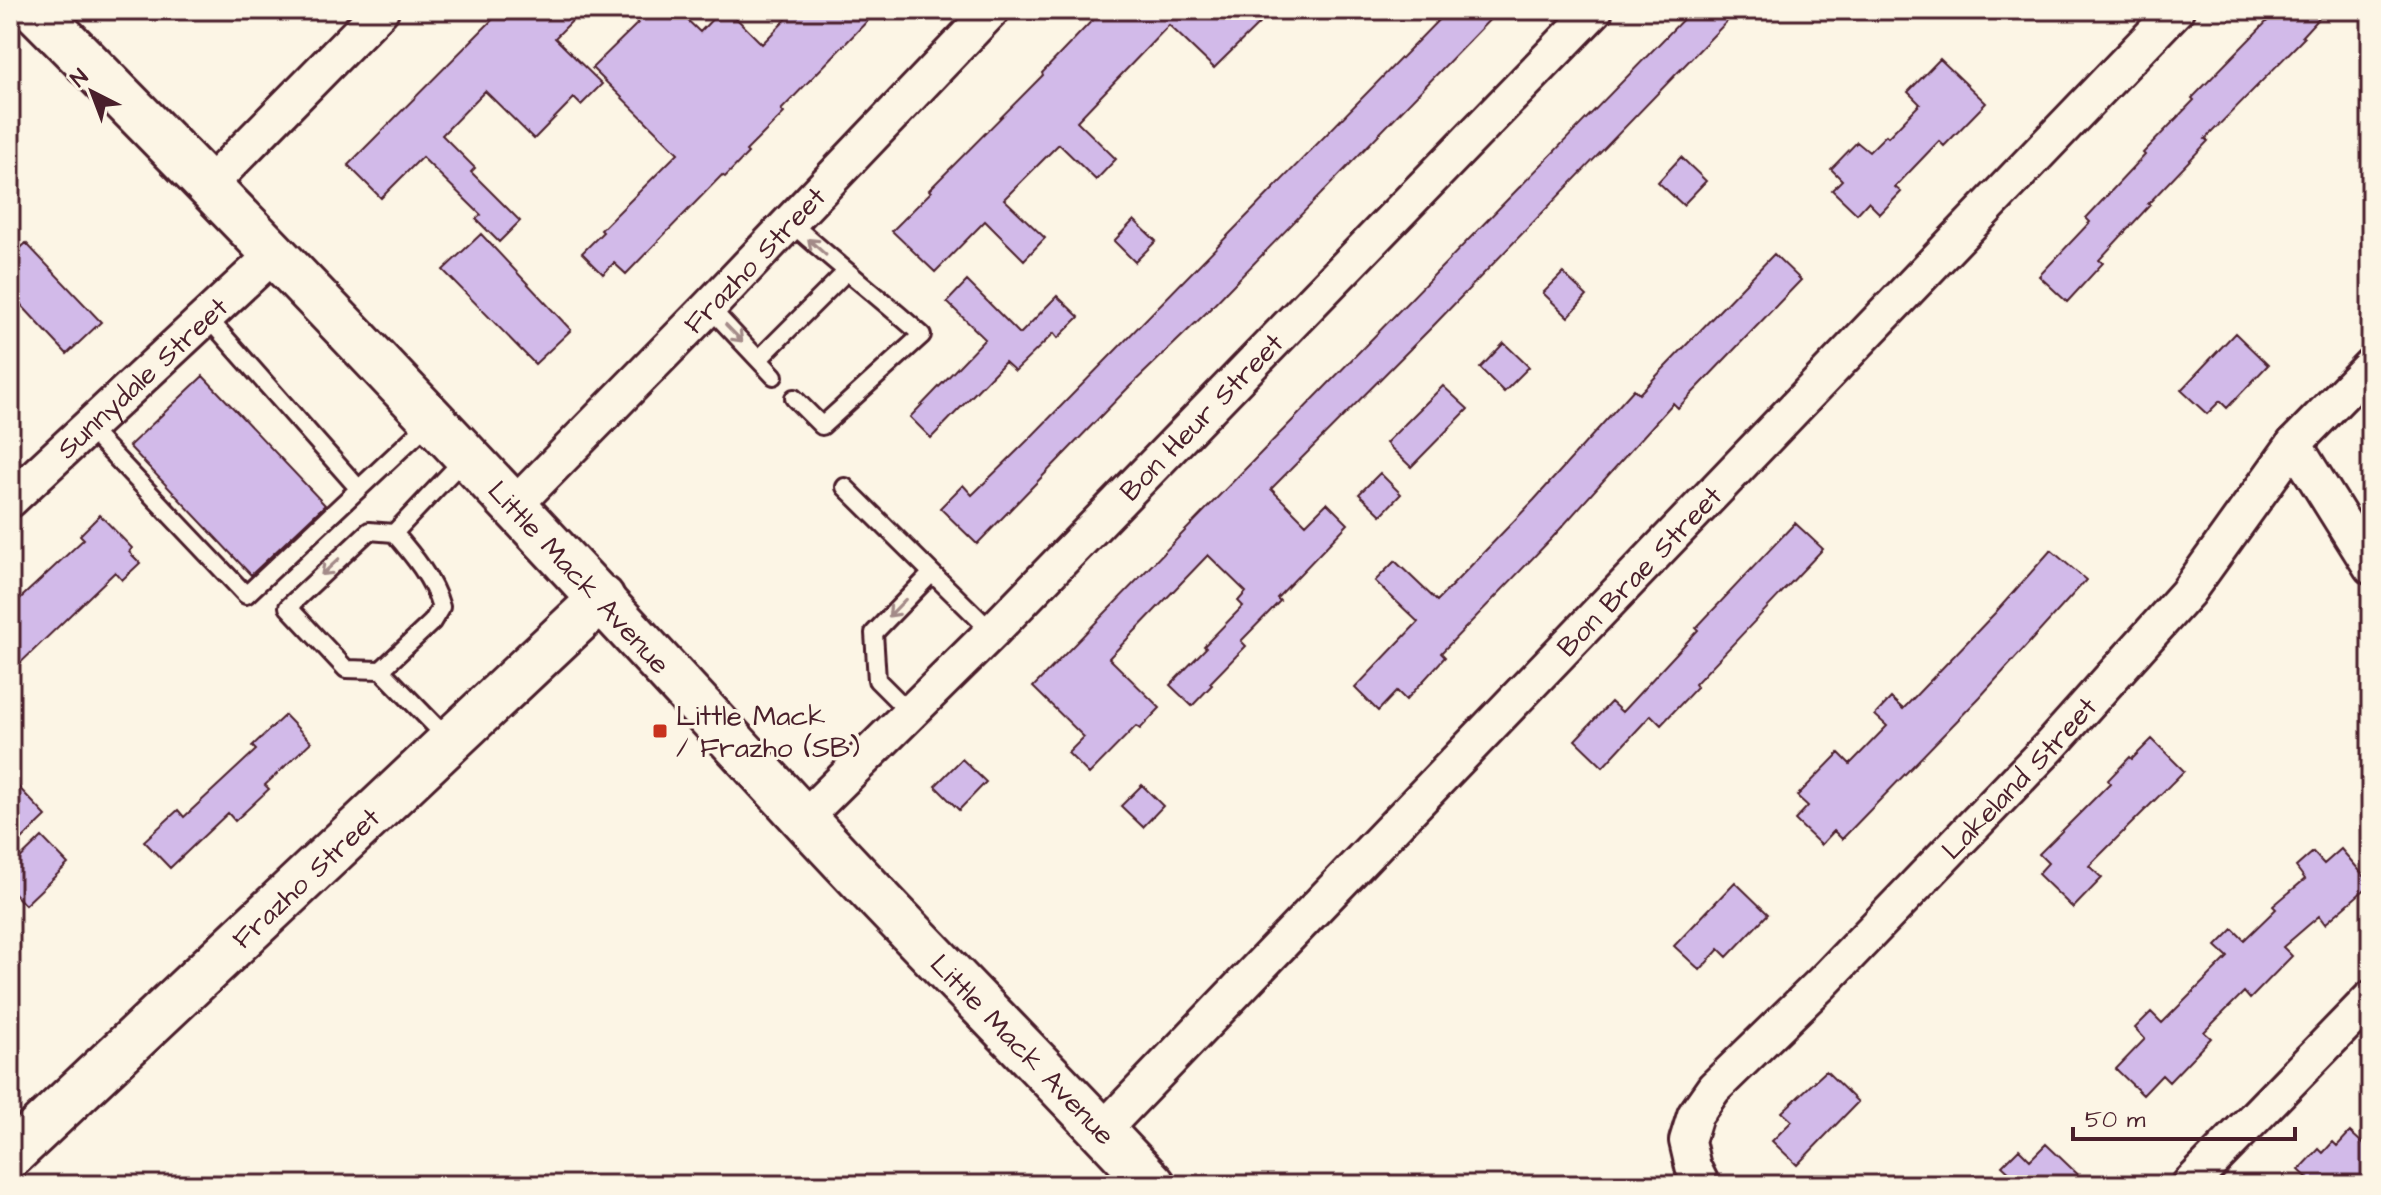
<svg xmlns="http://www.w3.org/2000/svg" width="2381" height="1195" font-family="'Architects Daughter',sans-serif">
<style>
.building{fill:#d2bae9;stroke:#4a1f2b;stroke-width:2}
.lines{fill:none;stroke-linecap:round;stroke-linejoin:round}
.lane-casing{stroke:#4a1f2b;stroke-width:22}
.street-casing{stroke:#4a1f2b;stroke-width:40}
.secondary-casing{stroke:#4a1f2b;stroke-width:50}
.lane{stroke:#fcf5e5;stroke-width:16}
.street{stroke:#fcf5e5;stroke-width:34}
.secondary{stroke:#fcf5e5;stroke-width:44}
.oneway{stroke:#a38a88}
.poi-dot{fill:#c8321e;stroke:#fcf5e5;stroke-width:3}
.labels{text-anchor:middle;stroke-width:7;stroke-linejoin:round;paint-order:stroke}
.street-label{font-size:28px;fill:#4a1f2b;stroke:#fcf5e5}
.poi-label{font-size:28px;fill:#4a1f2b;stroke:#fcf5e5;text-anchor:start}
</style>
<rect width="100%" height="100%" fill="#fcf5e5"/>
<filter id="ink" filterUnits="userSpaceOnUse"><feTurbulence type="fractalNoise" baseFrequency=".0125" numOctaves="2"/><feDisplacementMap in="SourceGraphic" scale="16" xChannelSelector="R" yChannelSelector="G"/><feConvolveMatrix kernelMatrix="1 2 1 2 8 2 1 2 1" color-interpolation-filters="sRGB"/></filter>
<g filter="url(#ink)">
<path class="building" d="M502,10h81l-28,28 47,46 -21,21 -7,-7 -40,41 -49,-48 -43,44 33,33 -4,4 49,49 -21,21 -23,-23 5,-4 -59,-58 -41,41 -33,-33z
M625,10h52l23,22 21,-22h7l34,34 33,-34h83l-97,100 3,3 -38,38 2,2 -23,24 -3,-2 -96,99 -12,-11 -11,11 -21,-21 21,-21 -2,-2 77,-77 -86,-85 46,-45z
M1102,10h171l-59,58 -45,-43 -92,96 39,38 -20,21 -37,-36 -55,55 41,39 -21,22 -39,-39 -50,51 -43,-41 39,-39 -2,-2 114,-115 -1,-2z
M1448,10h51l-294,304 -78,75 -150,155 -37,-36 23,-23 9,10 55,-54z
M1692,10h46l-304,315 -163,164 35,35 21,-21 21,21 -71,74 3,3 -39,40 5,5 -36,37 2,2 -20,21 -22,-21 36,-37 -2,-2 39,-40 -5,-5 8,-9 -38,-37 -99,103 51,50 -20,21 -4,-3 -47,48 -21,-21 16,-16 -51,-50z
M2278,10h48l-24,26 2,2 -99,101 3,2 -60,63 2,1 -51,55 4,3 -36,39 -28,-26 51,-54 -4,-4 59,-63 -2,-2 51,-53 -2,-2z
M1940,59l46,44 -42,43 -5,-5 -44,46 6,5 -21,22 -12,-12 -11,12 -25,-24 10,-10 -11,-11 26,-27 12,10 17,-17 2,2 32,-33 -12,-12z
M1681,157l25,24 -23,24 -25,-23z
M1134,220l22,21 -21,21 -21,-21z
M481,234l90,96 -36,34 -92,-94z
M26,243l75,79 -34,32 -57,-61v-35z
M1774,254l27,26 -123,128 -5,-5 -121,135 -111,115 4,4 -39,43 -9,-9 -19,20 -23,-23 63,-66 -43,-41 20,-20 42,40 97,-101 100,-111 5,5z
M1563,273l24,23 -19,21 -25,-24z
M967,281l53,53 37,-38 22,21 -21,21 -4,-5 -39,38 -10,-9 -74,76 -21,-21 75,-78 -38,-37z
M2235,333l33,32 -41,43 -7,-7 -13,13 -26,-24z
M1504,343l25,24 -25,25 -24,-24z
M203,376l122,129 -74,70 -122,-129z
M1443,386l25,23 -57,58 -25,-24z
M1380,473l21,21 -20,21 -22,-21z
M100,515l32,33 -3,4 11,11 -18,17 -7,-8 -105,101v-65l74,-69 -4,-4z
M1795,523l28,26 -128,135 2,3 -36,38 -10,-10 -48,52 -28,-27 36,-38 11,10 76,-82 -2,-2z
M2051,550l35,30 -106,117 -138,142 -8,-8 -13,14 -26,-25 13,-14 -11,-10 42,-43 11,11 37,-38 -12,-11 16,-17 12,11 92,-96z
M285,715l26,27 -46,43 4,4 -34,32 -7,-8 -58,55 -26,-27 34,-31 6,7 72,-67 -4,-4z
M2152,739l32,32 -95,95 13,12 -29,30 -35,-34 10,-11 -9,-9 71,-71 -2,-3 22,-23 2,2z
M962,759l24,23 -27,28 -24,-24z
M10,778l36,38 -24,23 -12,-13z
M1142,785l21,21 -20,21 -22,-21z
M42,837l26,27 -43,41 -15,-16v-21z
M2341,849l30,35 -46,40 -6,-8 -36,31 9,9 -42,43 -6,-7 -40,40 7,6 -42,44 -7,-7 -19,20 -27,-26 29,-30 -10,-11 16,-16 11,11 66,-66 -12,-11 17,-17 11,11 32,-31 -3,-3 32,-27 -9,-12 17,-15 11,12z
M1735,882l33,32 -41,43 -8,-8 -19,21 -26,-24z
M1826,1071l32,31 -61,63 -25,-24 20,-20 -10,-9z
M2350,1132l21,19v17l-17,17h-39l-16,-15 20,-21 4,4 10,-11 4,4z
M2046,1144l43,41h-83l8,-8 -12,-11 17,-17 11,11z"/>
<g class="lines">
<g class="lane-casing">
<path id="lane" d="M789,221c44,40 89,75 133,114l-100,91 -28,-28
M709,307l65,69
M206,316l153,173
M759,359l87,-87
M87,427l159,168 186,-175
M845,487l87,86
M381,670l-35,-1 -58,-62 81,-76 25,2
M911,714l-34,-34 -3,-47 58,-60 60,59
M448,739l-67,-69 51,-48 9,-15c-8,-28 -28,-52 -47,-74l72,-76"/>
</g>
<g class="street-casing">
<g id="street">
<path d="M209,185l172,-175"/>
<path d="M2294,444l77,123"/>
<path id="s1" d="M10,500l265,-247"/>
<path id="s2" d="M514,506l195,-199 283,-297"/>
<path id="s3" d="M803,819l189,-187 603,-622"/>
<path id="s4" d="M1102,1131l1074,-1121"/>
<path id="s5" d="M1702,1185l-9,-18 -6,-26 8,-26 19,-27 108,-105 228,-237 137,-153 107,-149 77,-79"/>
<path d="M2189,1185l182,-187"/>
</g>
</g>
<g class="secondary-casing">
<g id="secondary">
<path id="s6" d="M35,10c263,263 517,535 769,809 114,124 234,242 349,366"/>
<path id="s7" d="M10,1156l592,-558"/>
</g>
</g>
<use href="#lane" class="lane"/>
<use href="#street" class="street"/>
<use href="#secondary" class="secondary"/>
</g>
<defs><path id="oneway-shaft" d="M-6 0H5M1.5-3L5.5 0L1.5 3" fill="none" stroke-width="1.6" stroke-linecap="round" stroke-linejoin="round" transform="scale(2)"/></defs>
<g class="oneway">
<use href="#oneway-shaft" transform="translate(817 247) rotate(-138)"/>
<use href="#oneway-shaft" transform="translate(734 333) rotate(46)"/>
<use href="#oneway-shaft" transform="translate(330 567) rotate(137)"/>
<use href="#oneway-shaft" transform="translate(897 608) rotate(134)"/>
</g>
</g>
<rect class="poi-dot" x="652" y="723" width="16" height="16" rx="4"/>
<g class="labels">
<g class="street-label">
<text dy="10" stroke="none"><textPath href="#s2" startOffset="344">Frazho Street</textPath></text>
<text dy="10" stroke="none"><textPath href="#s1" startOffset="180">Sunnydale Street</textPath></text>
<text dy="10" stroke="none"><textPath href="#s3" startOffset="566">Bon Heur Street</textPath></text>
<text dy="10" stroke="none"><textPath href="#s4" startOffset="776">Bon Brae Street</textPath></text>
<text dy="10" stroke="none"><textPath href="#s6" startOffset="786">Little Mack Avenue</textPath></text>
<text dy="10" stroke="none"><textPath href="#s5" startOffset="542">Lakeland Street</textPath></text>
<text dy="10" stroke="none"><textPath href="#s7" startOffset="406">Frazho Street</textPath></text>
<text dy="10" stroke="none"><textPath href="#s6" startOffset="1434">Little Mack Avenue</textPath></text>
</g>
<g class="poi-label">
<text x="676" y="725">Little Mack<tspan x="676" dy="32">/ Frazho (SB)</tspan></text>
</g>
</g>
<rect width="2381" height="1195" fill="none" stroke="#fcf5e5" stroke-width="40"/>
<rect x="20" y="20" width="2341" height="1155" fill="none" stroke="#4a1f2b" stroke-width="3" filter="url(#ink)"/>
<g transform="translate(92 92) rotate(318)" stroke="#fcf5e5" stroke-width="6" paint-order="stroke">
<path d="M0-6L14 30L0 20L-14 30Z" fill="#4a1f2b"/>
<text y="-12" font-size="22" font-weight="bold" text-anchor="middle" fill="#4a1f2b">N</text>
</g>
<path d="M2073 1127v12h222v-12" fill="none" stroke="#4a1f2b" stroke-width="4"/>
<text x="2085" y="1127" font-size="24" fill="#4a1f2b" stroke="#fcf5e5" stroke-width="6" paint-order="stroke">50 m</text>
</svg>
